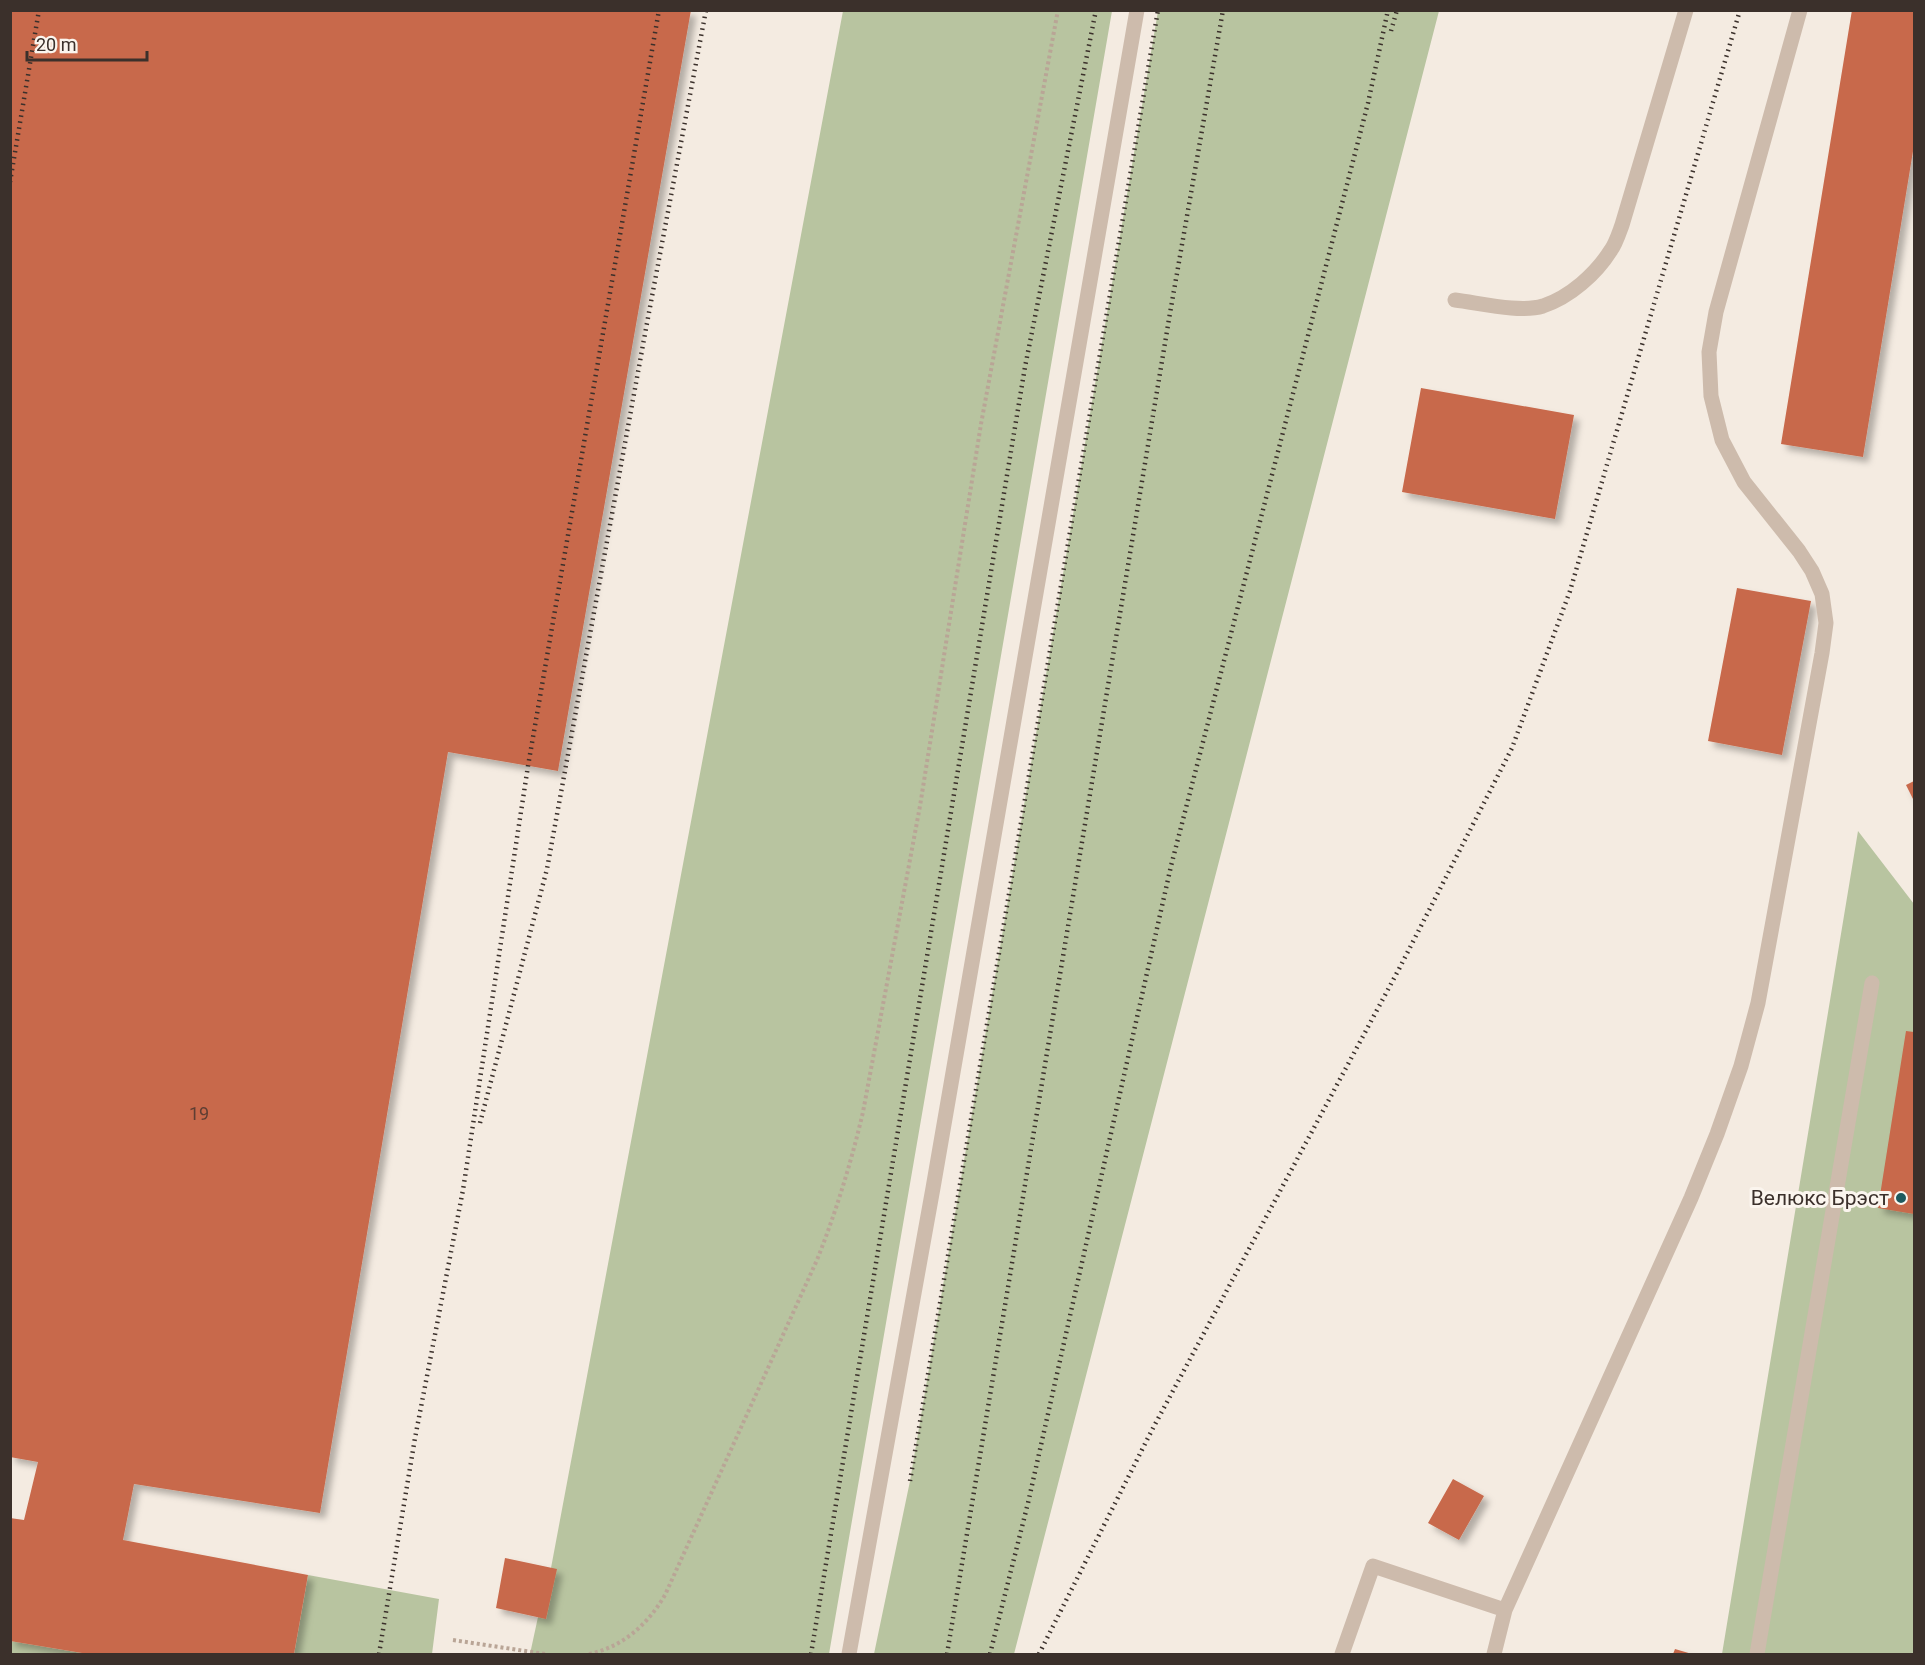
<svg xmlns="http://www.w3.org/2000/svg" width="1925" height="1665" font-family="Roboto,sans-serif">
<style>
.green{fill:#b8c4a0}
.building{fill:#c8694b;filter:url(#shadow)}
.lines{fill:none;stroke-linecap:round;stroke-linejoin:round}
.path{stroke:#b9a596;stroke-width:4;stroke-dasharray:3 3;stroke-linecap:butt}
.lane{stroke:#cdbbac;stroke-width:15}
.rail{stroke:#3b302b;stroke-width:4.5;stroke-dasharray:1.5 4.5;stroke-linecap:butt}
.poi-dot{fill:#1f5a5e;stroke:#fbf5ee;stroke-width:2}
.labels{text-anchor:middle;stroke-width:6;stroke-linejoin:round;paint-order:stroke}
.number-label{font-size:18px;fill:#5e3e33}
.poi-label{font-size:21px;fill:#3b302b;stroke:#fbf5ee;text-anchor:end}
</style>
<defs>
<filter id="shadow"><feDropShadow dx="5.5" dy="5.5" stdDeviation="3" flood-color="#0004"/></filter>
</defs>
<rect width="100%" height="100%" fill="#f4ebe1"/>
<path class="green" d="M843,11h269l-283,1643h-299l8,-37 8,1 5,-50z
M1158,11h281l-425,1643h-140l36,-173z
M1858,831l56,73v750h-192z
M308,1575l131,24 -7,55h-138z
M11,1641l77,13h-77z"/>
<path class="building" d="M10,10h681l-133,761 -110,-19 -128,761 -186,-29 -11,56 185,35 -14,79h-206l-78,-13v-123l14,2 14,-58 -28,-5z
M1852,10h62v135l-51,312 -82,-13z
M1421,388l153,27 -19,104 -153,-27z
M1737,588l74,13 -29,154 -74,-14z
M1914,781v20l-8,-16z
M1906,1031l8,1v182l-36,-6z
M1453,1479l31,17 -25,44 -31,-17z
M505,1558l52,11 -11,50 -50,-11z
M1675,1649l17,5h-19z"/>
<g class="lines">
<path class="path" d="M453,1640l92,14
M589,1654c34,-7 59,-30 76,-59l152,-335c19,-48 34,-97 46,-148l57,-306 61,-382 77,-414"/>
<path class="lane" d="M1455,300c25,3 65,13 88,6 27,-9 53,-32 68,-56 5,-7 8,-17 11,-25l64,-215
M1505,1610l186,-412 26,-64 24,-68 17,-63 64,-350 4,-30 -4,-29 -10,-23 -13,-20 -55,-69 -22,-42 -11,-44 -2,-44 7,-40 84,-302
M849,1654l84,-466 204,-1178
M1342,1654l31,-88 132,44 -11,44
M1757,1654l115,-671"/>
<path class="rail" d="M1391,31l6,-21
M10,182l29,-172
M480,1123l67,-254 100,-546 59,-313
M910,1481l248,-1471
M379,1654l36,-216 48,-248 65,-424 131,-756
M811,1654l214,-1287 71,-357
M947,1654l222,-1335 54,-309
M990,1654l38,-151 143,-637 197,-763 20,-93
M1039,1654l113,-224 247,-461 113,-221 58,-157 170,-581"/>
</g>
<circle class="poi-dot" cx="1901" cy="1198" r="6"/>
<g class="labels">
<g class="number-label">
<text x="199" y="1120">19</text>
</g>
<g class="poi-label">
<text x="1889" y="1205">Велюкс Брэст</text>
</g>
</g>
<rect width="1925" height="1665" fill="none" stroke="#3b302b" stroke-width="24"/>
<path d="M27 51v9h120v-9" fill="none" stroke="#3b302b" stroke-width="3"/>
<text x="36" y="51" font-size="18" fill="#3b302b" stroke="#fbf5ee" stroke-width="4.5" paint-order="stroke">20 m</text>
</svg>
